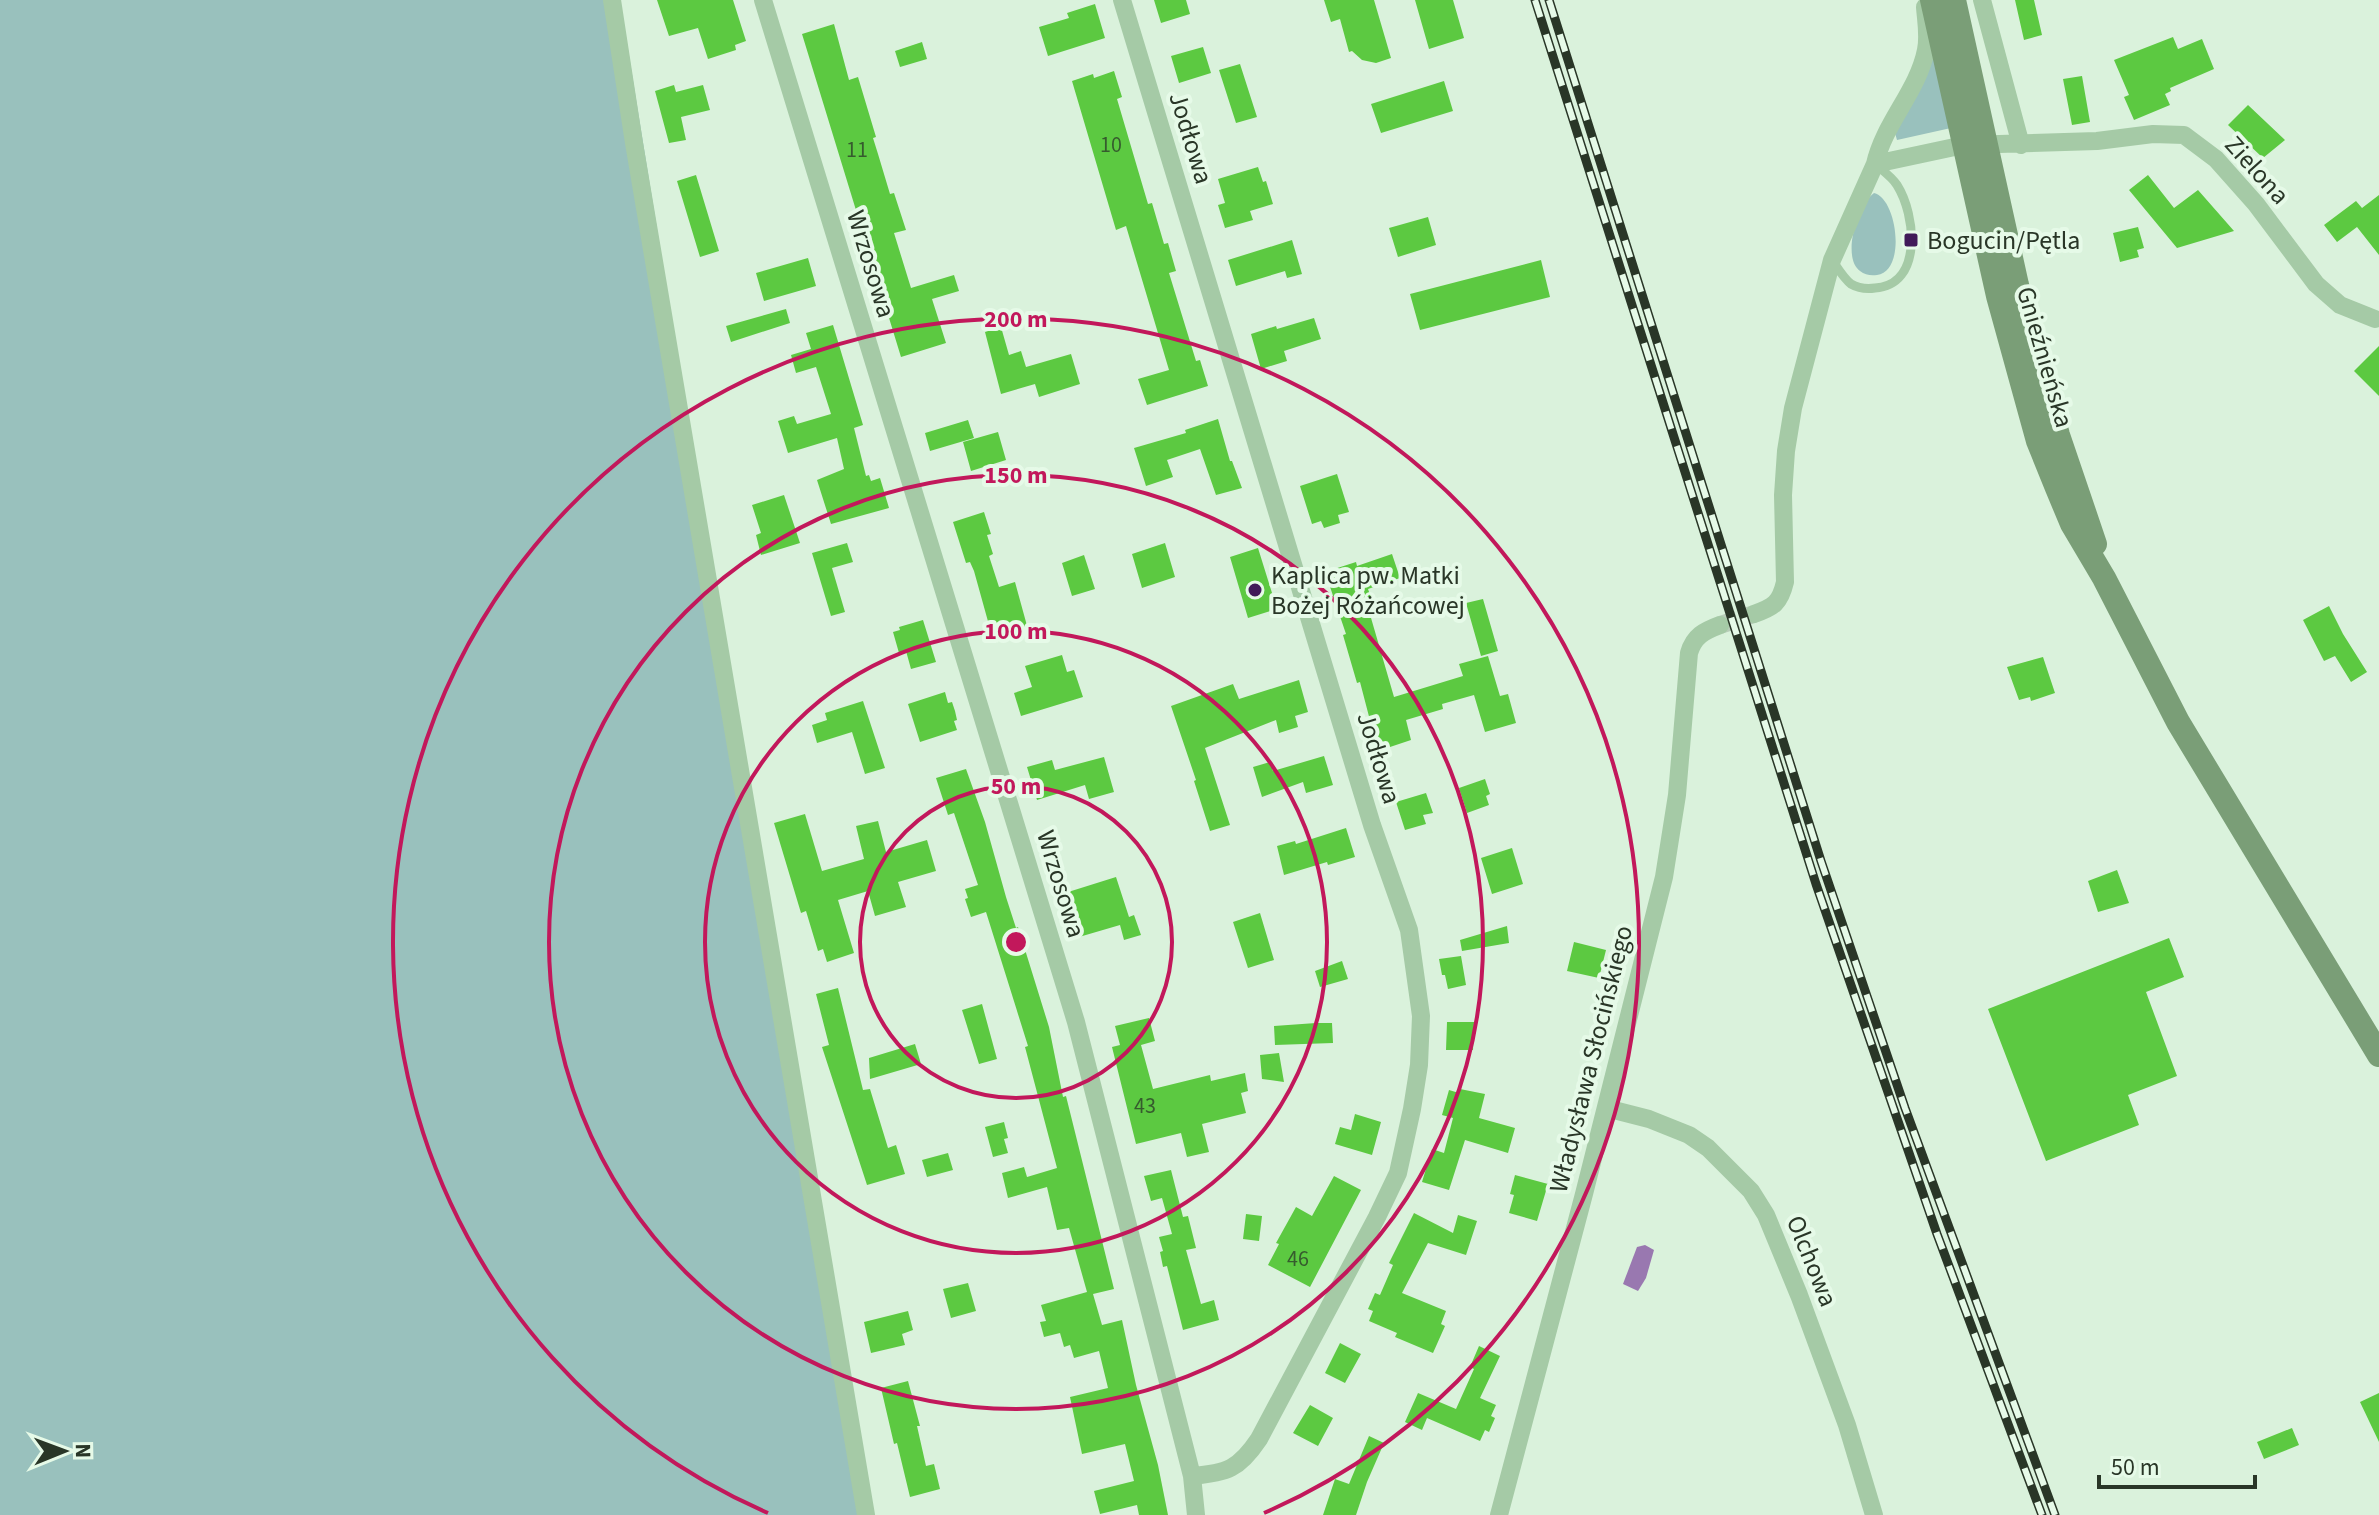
<svg xmlns="http://www.w3.org/2000/svg" width="2379" height="1515" font-family="'Source Sans 3',sans-serif">
	<style>
		.green { fill: #99c1bd }
		.water { fill: #9978b0 }
		.building { fill: #5cc941 }
		.lines { fill: none; stroke-linecap: round; stroke-linejoin: round }
		.street-tunnel { stroke: #b7ccb8; stroke-width: 18; stroke-dasharray: 18 9; stroke-linecap: butt }
		.lane { stroke: #a5caa6; stroke-width: 9 }
		.street { stroke: #a5caa6; stroke-width: 18 }
		.secondary { stroke: #7a9e77; stroke-width: 24 }
		.rail-casing { stroke: #293627; stroke-width: 9 }
		.rail { stroke: #e6fae8; stroke-width: 6; stroke-dasharray: 18; stroke-linecap: butt }
		.ring { fill: none; stroke: #c2185b; stroke-width: 4 }
		.poi-dot { fill: #411b59; stroke: #e6fae8; stroke-width: 3 }
		.labels { text-anchor: middle; dominant-baseline: central; stroke-width: 8; stroke-linejoin: round; paint-order: stroke }
		.number-label { font-size: 22px; fill: #365b2e }
		.street-label { font-size: 26px; fill: #293627; stroke: #e6fae8 }
		.poi-label { font-size: 26px; fill: #293627; stroke: #e6fae8; text-anchor: start }
		.centre { fill: #c2185b; stroke: #e6fae8; stroke-width: 4 }
		.ring-label { font-size: 24px; text-anchor: middle; font-weight: bold; fill: #c2185b; stroke: #e6fae8; stroke-width: 8; stroke-linejoin: round; paint-order: stroke }
	</style>
	<rect width="100%" height="100%" fill="#daf2dc"/>
	<!-- green -->
	<path class="green" d="M0,0H620L865,1515H0Z
		M1935,58L1951,128L1897,140L1895,133L1932,59Z
		M1874,193C1897,198 1907,271 1877,275C1871,276 1865,275 1860,271C1841,257 1858,204 1874,193Z"/>
	<!-- water -->
	<path class="water" d="M1645,1245L1654,1250L1646,1278L1638,1291L1623,1284L1637,1247Z"/>
	<!-- building -->
	<path class="building" d="M657,0H733L746,41L735,45L736,50L708,59L698,28L669,36Z
		M1154,0H1186L1190,14L1161,23Z
		M1324,0H1374L1391,58L1376,63L1362,60L1352,51L1349,52L1340,19L1331,22Z
		M1415,0H1453L1464,38L1429,49Z
		M2015,0H2034L2042,35L2024,40Z
		M1095,4L1105,38L1048,56L1039,27L1069,18L1067,13Z
		M834,24L849,80L858,77L876,137L873,138L878,154L890,194L894,193L906,230L894,233L911,288L954,275L959,291L932,299L946,343L901,357L802,34Z
		M2173,37L2178,49L2202,39L2214,69L2170,88L2171,91L2165,94L2170,105L2134,120L2124,97L2129,95L2114,60Z
		M922,42L927,59L900,67L895,51Z
		M1203,47L1211,73L1179,83L1171,56Z
		M1240,64L1257,117L1236,123L1219,70Z
		M1114,71L1122,97L1117,99L1148,204L1152,203L1164,244L1168,243L1176,271L1169,273L1196,361L1200,360L1208,386L1147,405L1138,379L1169,370L1126,226L1116,230L1072,81L1093,74L1094,78Z
		M2082,76L2090,122L2072,125L2063,79Z
		M1444,81L1453,111L1381,133L1371,104Z
		M674,85L676,92L703,85L710,110L681,117L686,140L669,143L655,91Z
		M2248,105L2285,140L2263,158L2228,125Z
		M1258,167L1263,182L1266,181L1273,204L1250,211L1253,220L1225,228L1218,205L1225,203L1218,179Z
		M696,175L719,251L700,257L677,181Z
		M2148,175L2174,208L2198,190L2234,231L2177,248L2129,190Z
		M2379,195V255L2357,227L2337,242L2324,225L2356,201L2362,208Z
		M1428,217L1436,245L1398,257L1389,228Z
		M2138,227L2144,248L2137,250L2139,257L2120,262L2113,233Z
		M1292,240L1302,274L1287,278L1285,271L1236,286L1228,260Z
		M808,258L816,286L764,301L756,273Z
		M1541,260L1550,297L1420,330L1410,294Z
		M786,309L790,323L731,342L726,326Z
		M1314,318L1321,339L1284,351L1287,361L1261,369L1251,334L1276,326L1277,329Z
		M833,325L863,425L854,428L866,476L869,475L871,481L880,478L889,508L831,524L817,480L844,469L837,438L788,453L778,421L794,416L797,424L831,414L816,367L796,373L791,355L811,349L806,333Z
		M1001,327L1009,355L1021,351L1026,367L1071,354L1080,384L1039,397L1035,384L1001,394L985,332Z
		M2379,346V396L2354,371Z
		M1218,419L1230,461H1232L1242,488L1216,495L1200,449L1167,460L1173,477L1146,486L1134,448L1186,433L1185,430Z
		M968,420L974,438L930,451L925,433Z
		M998,432L1006,460L971,471L963,442Z
		M1337,474L1349,512L1338,515L1340,523L1324,528L1321,521L1312,524L1300,486Z
		M784,495L800,543L761,555L756,535L761,533L752,505Z
		M984,512L991,534L987,535L993,554L989,556L999,587L1015,582L1029,633L994,643L974,571L970,562L966,563L953,522Z
		M847,543L853,562L832,568L845,612L831,616L812,553Z
		M1165,543L1175,577L1142,588L1132,554Z
		M1258,548L1277,609L1248,618L1230,557Z
		M1392,554L1400,578L1368,589L1375,609L1369,611L1394,697L1463,676L1459,664L1488,656L1500,696L1508,694L1516,723L1485,732L1474,695L1442,704L1443,709L1406,720L1411,740L1378,751L1360,682L1357,683L1343,635L1346,634L1325,572L1356,562L1357,566Z
		M1084,555L1095,589L1072,596L1062,563Z
		M1483,599L1498,651L1481,656L1466,603Z
		M2329,606L2343,634L2367,672L2351,682L2335,656L2324,661L2303,620Z
		M923,620L936,662L911,669L906,651L899,653L893,632L900,630L899,627Z
		M1062,655L1067,672L1074,670L1083,697L1021,716L1014,693L1032,687L1025,666Z
		M2043,657L2055,693L2031,701L2030,697L2019,700L2007,667Z
		M1299,680L1308,712L1295,716L1298,727L1279,733L1276,720L1205,748L1230,825L1210,831L1194,781L1196,780L1171,706L1233,684L1239,699Z
		M945,692L948,703L952,702L955,711L957,720L954,721L957,730L920,742L908,704Z
		M863,701L885,768L865,774L852,732L817,743L812,725L827,720L825,713Z
		M1324,756L1333,785L1306,793L1303,782L1262,797L1253,767L1270,762L1273,771Z
		M1104,757L1114,792L1089,799L1085,785L1037,800L1027,767L1052,760L1055,770Z
		M966,769L985,822L1006,897L1016,928L1018,927L1049,1027L1063,1097L1066,1096L1114,1289L1093,1294L1102,1325L1122,1320L1136,1385L1158,1465L1168,1515H1139L1137,1505L1100,1514L1094,1491L1134,1481L1125,1444L1082,1454L1070,1397L1108,1388L1099,1351L1074,1358L1070,1345L1064,1347L1060,1333L1044,1337L1040,1322L1046,1321L1041,1305L1087,1292L1069,1228L1057,1230L1047,1187L1008,1198L1002,1173L1024,1167L1027,1177L1057,1168L1025,1047L1028,1046L986,912L971,917L965,899L968,898L965,889L978,885L954,813L948,815L936,778Z
		M1485,779L1490,794L1486,796L1489,805L1467,813L1459,788Z
		M1426,793L1433,813L1423,815L1426,824L1405,830L1396,802Z
		M805,814L822,871L864,859L856,826L878,821L886,852L927,840L936,871L898,882L906,907L875,916L868,891L838,900L854,953L827,962L823,949L818,951L806,911L801,913L774,823Z
		M1346,828L1355,857L1328,865L1327,862L1284,875L1277,846L1295,841L1296,844Z
		M1512,848L1523,884L1492,894L1481,858Z
		M2117,870L2129,903L2098,912L2088,881Z
		M1116,877L1129,917L1134,915L1141,935L1124,940L1120,925L1079,937L1065,893Z
		M1260,913L1274,960L1248,968L1233,922Z
		M1507,926L1509,943L1462,951L1460,940Z
		M2169,938L2184,977L2146,992L2177,1076L2128,1095L2139,1125L2046,1161L1988,1009Z
		M1574,942L1606,950L1599,978L1567,971Z
		M1461,956L1466,985L1448,989L1445,975H1442L1439,959Z
		M1342,961L1348,979L1320,987L1315,971Z
		M838,988L863,1090L870,1089L888,1148L896,1145L905,1174L867,1185L822,1047L829,1045L816,994Z
		M982,1004L997,1059L979,1064L962,1010Z
		M1149,1018L1155,1041L1141,1045L1153,1089L1210,1075L1211,1081L1245,1073L1248,1091L1241,1093L1246,1113L1202,1124L1209,1152L1187,1157L1181,1133L1136,1144L1112,1047L1120,1045L1115,1026Z
		M1447,1022H1474L1473,1050H1446Z
		M1316,1023H1332L1333,1043L1275,1045L1274,1026Z
		M915,1044L921,1064L870,1079L869,1058Z
		M1279,1053L1284,1082L1262,1079L1260,1055Z
		M1460,1089L1485,1094L1479,1118L1515,1128L1508,1153L1465,1140L1449,1190L1422,1182L1432,1149L1444,1153L1453,1118L1442,1115L1449,1090L1459,1093Z
		M1355,1114L1381,1122L1372,1155L1335,1144L1340,1127L1351,1130Z
		M1004,1122L1008,1138L1004,1139L1008,1153L993,1157L985,1127Z
		M948,1153L953,1170L927,1177L922,1160Z
		M1171,1170L1183,1217L1188,1216L1196,1248L1186,1250L1201,1304L1214,1300L1219,1320L1183,1330L1167,1266L1163,1267L1160,1252L1163,1251L1159,1237L1172,1234L1162,1198L1151,1201L1144,1176Z
		M1515,1175L1548,1184L1537,1221L1509,1213L1514,1195L1510,1194Z
		M1334,1176L1361,1190L1310,1287L1268,1265L1279,1244L1276,1243L1296,1207L1312,1216Z
		M1414,1213L1453,1233L1458,1215L1477,1221L1466,1255L1428,1243L1402,1293L1446,1311L1441,1324L1445,1326L1433,1353L1395,1337L1397,1333L1369,1321L1373,1311L1368,1309L1375,1293L1380,1295L1393,1265L1389,1263Z
		M1246,1214L1262,1216L1259,1241L1243,1239Z
		M968,1283L976,1311L951,1318L943,1289Z
		M908,1311L913,1330L902,1334L905,1345L871,1353L864,1322Z
		M1340,1343L1361,1354L1345,1383L1325,1373Z
		M1479,1346L1500,1356L1480,1398L1496,1405L1491,1416L1495,1418L1489,1432L1485,1430L1480,1441L1427,1418L1422,1430L1405,1422L1418,1393L1456,1409L1474,1369L1470,1367Z
		M908,1381L920,1426H917L926,1466L934,1464L940,1489L910,1497L897,1443L894,1444L881,1388Z
		M2379,1393V1442L2360,1402Z
		M1310,1405L1333,1418L1318,1446L1293,1433Z
		M2292,1428L2299,1445L2264,1459L2257,1442Z
		M1369,1436L1384,1443L1367,1482L1356,1515H1323L1335,1479L1349,1484Z"/>
	<g class="lines">
		<!-- street-tunnel -->
		<path class="street-tunnel" d="M1720,625L1754,614"/>
		<!-- lane -->
		<path class="lane" d="M1832,260C1837,267 1844,279 1851,284C1858,288 1868,289 1875,288C1923,285 1916,215 1897,185C1892,177 1882,170 1875,164"/>
		<!-- street -->
		<path class="street" d="M612,0L634,143L866,1515
			M763,0L1076,1022L1192,1476L1196,1515
			M1122,0L1372,825L1409,930L1421,1016L1419,1065L1412,1109L1398,1173L1377,1217L1259,1439C1239,1469 1227,1473 1192,1476
			M1982,0L2021,145
			M1875,164L1964,145L2097,141L2153,134L2184,135L2216,159L2256,204L2316,284L2340,305L2375,319
			M1754,614C1774,607 1780,603 1785,582L1783,495L1786,451L1793,408L1832,260L1875,164C1884,123 1918,91 1926,50C1929,36 1926,21 1925,7
			M1606,1108L1649,1119L1689,1135L1708,1148L1751,1191L1766,1215L1799,1295L1847,1425L1874,1515
			M1499,1515L1584,1194L1664,877L1677,795L1689,653C1694,636 1704,631 1720,625"/>
		<!-- secondary -->
		<path class="secondary" d="M1932,0L1998,296L2038,441L2057,488L2072,524L2104,578L2178,722L2379,1055
			M1954,0L2017,285L2058,435L2095,544"/>
		<!-- rail casing -->
		<g class="rail-casing">
			<path id="rail" d="M1535,0L1816,884L1937,1234L2042,1515
				M1549,0L1821,861L1905,1108L2055,1515"/>
		</g>
		<!-- rail -->
		<use href="#rail" class="rail"/>
	</g>
	<!-- distance rings -->
	<g class="ring">
		<circle cx="1016" cy="942" r="156"/>
		<circle cx="1016" cy="942" r="311"/>
		<circle cx="1016" cy="942" r="467"/>
		<path d="M768 1513A623 623 0 1 1 1264 1513"/>
	</g>
	<!-- markers -->
	<g class="poi-dot">
		<rect x="1903" y="232" width="16" height="16" rx="4"/>
		<circle cx="1255" cy="590" r="8"/>
	</g>
	<g class="labels">
		<!-- number labels -->
		<g class="number-label">
			<text x="1111" y="145">10</text>
			<text x="857" y="150">11</text>
			<text x="1145" y="1106">43</text>
			<text x="1298" y="1259">46</text>
		</g>
		<!-- street labels -->
		<g class="street-label">
			<text transform="translate(1191 138) rotate(73)">Jodłowa</text>
			<text transform="translate(2257 170) rotate(48)">Zielona</text>
			<text transform="translate(871 264) rotate(73)">Wrzosowa</text>
			<text transform="translate(2045 357) rotate(74)">Gnieźnieńska</text>
			<text transform="translate(1379 758) rotate(73)">Jodłowa</text>
			<text transform="translate(1061 884) rotate(73)">Wrzosowa</text>
			<text transform="translate(1591 1059) rotate(-76)">Władysława Słocińskiego</text>
			<text transform="translate(1812 1261) rotate(68)">Olchowa</text>
		</g>
		<!-- poi labels -->
		<g class="poi-label">
			<text x="1927" y="240">Bogucin/Pętla</text>
			<text x="1271" y="575">Kaplica pw. Matki<tspan x="1271" dy="30">Bożej Różańcowej</tspan></text>
		</g>
	</g>
	<circle cx="1016" cy="942" r="12" class="centre"/>
	<g class="ring-label">
		<text x="1016" y="327">200 m</text>
		<text x="1016" y="483">150 m</text>
		<text x="1016" y="639">100 m</text>
		<text x="1016" y="794">50 m</text>
	</g>
	<!-- north arrow -->
	<g transform="translate(64 1451) rotate(89)" stroke="#e6fae8" stroke-width="6" paint-order="stroke">
	<path d="M0-6L14 30L0 20L-14 30Z" fill="#293627"/>
	<text y="-12" font-size="22" font-weight="bold" text-anchor="middle" fill="#293627">N</text>
	</g>
	<!-- scale -->
	<path d="M2099 1475v12h156v-12" fill="none" stroke="#293627" stroke-width="4"/>
	<text x="2111" y="1475" font-size="24" fill="#293627" stroke="#e6fae8" stroke-width="6" paint-order="stroke">50 m</text>
</svg>
